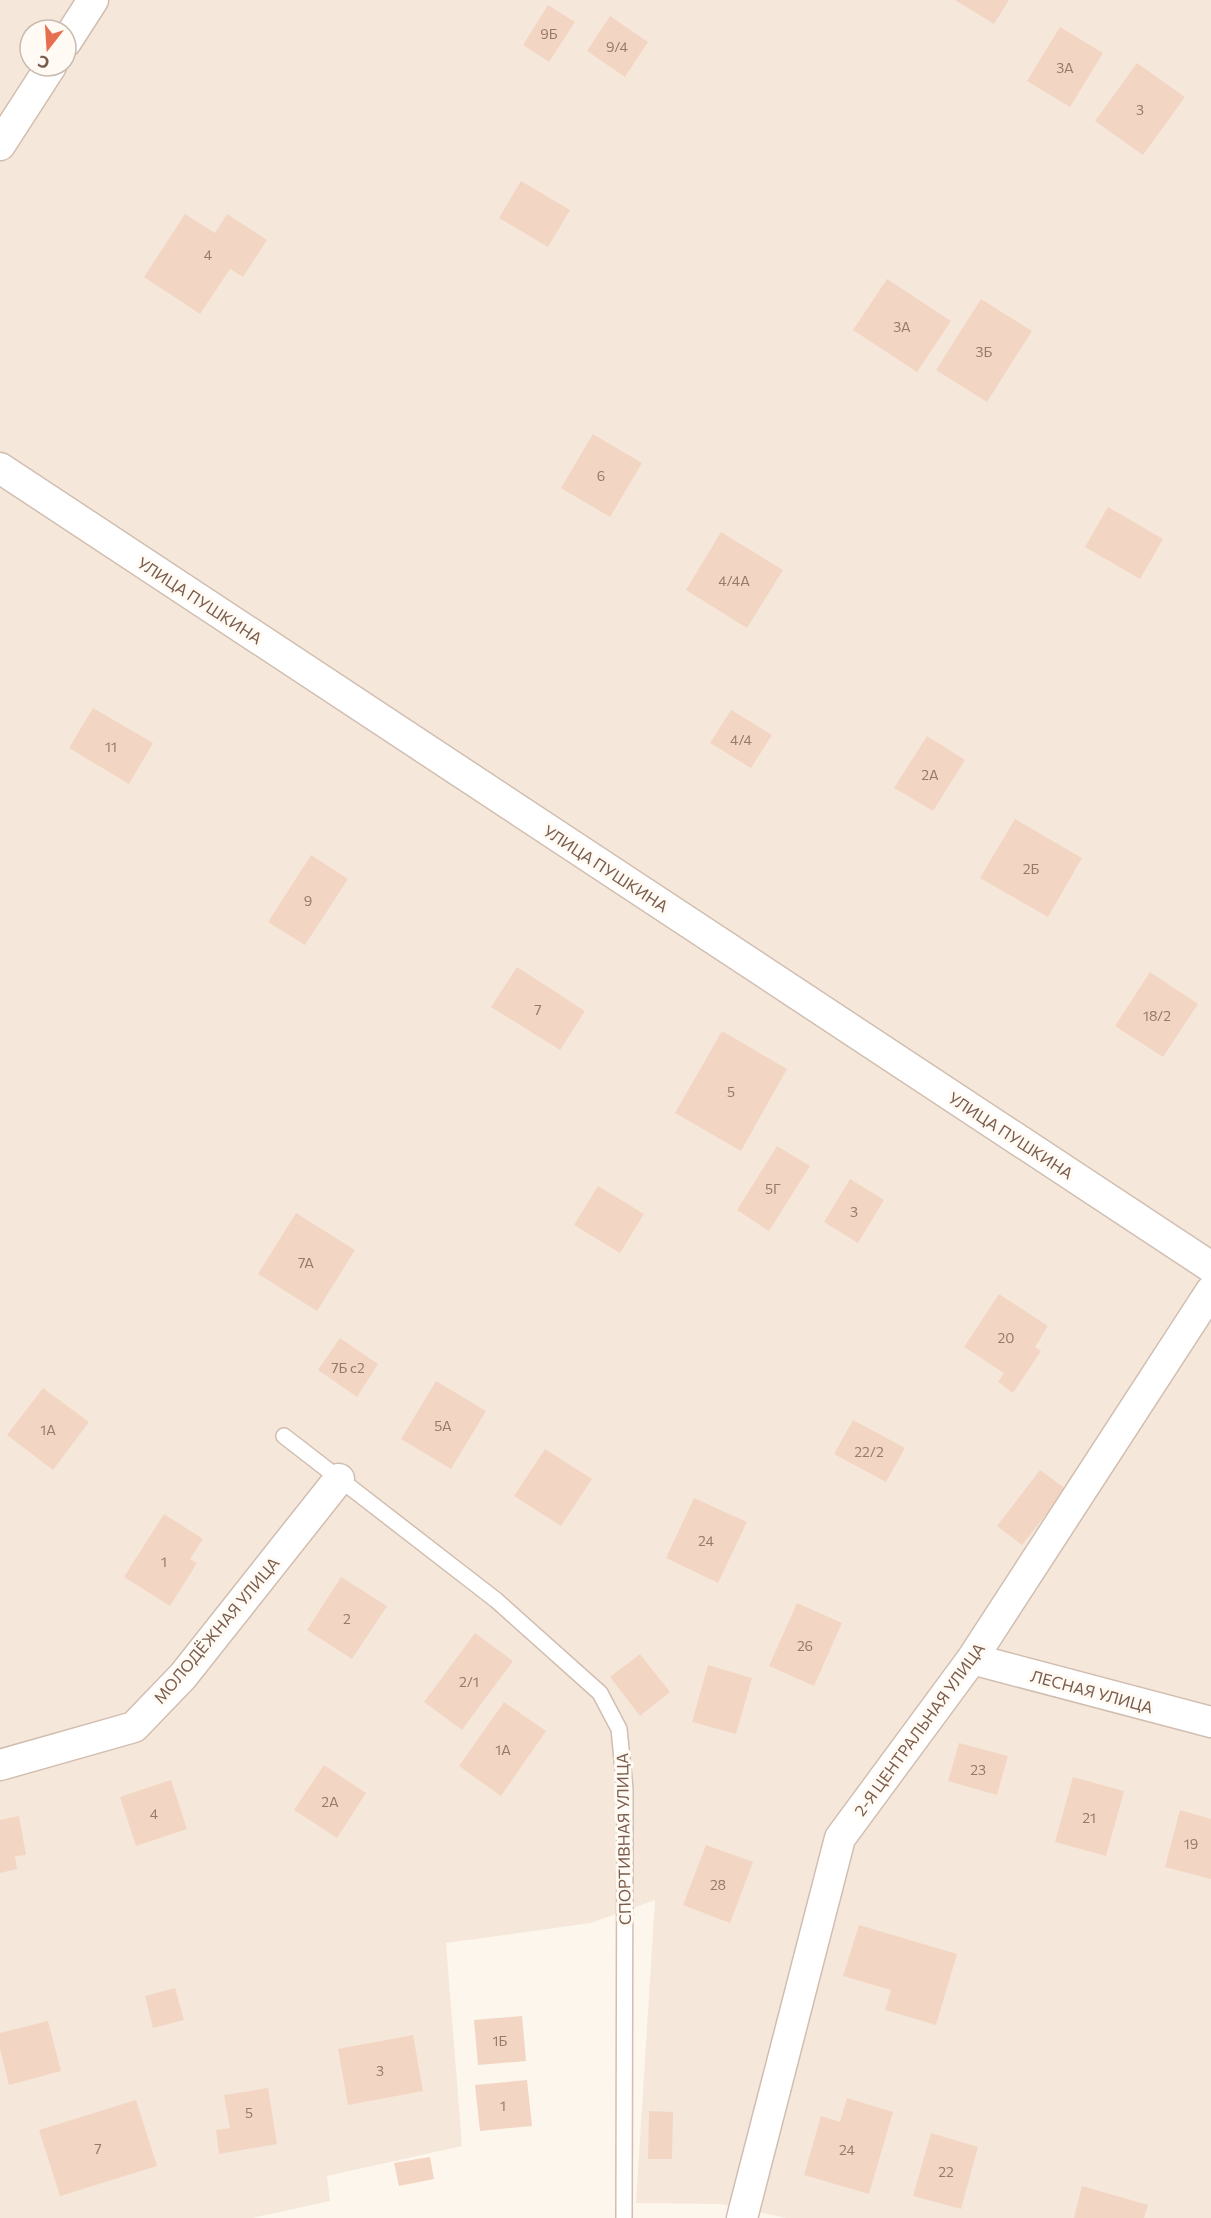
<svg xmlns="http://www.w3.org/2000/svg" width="1211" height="2218" font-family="Commissioner,sans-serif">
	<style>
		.residential { fill: #f5e8da; fill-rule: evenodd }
		.building { fill: #f3d5c3 }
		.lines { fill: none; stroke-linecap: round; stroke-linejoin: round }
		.service-casing { stroke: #d1beb0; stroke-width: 18 }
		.minor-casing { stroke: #d1beb0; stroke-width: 33 }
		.service { stroke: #fff; stroke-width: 15 }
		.minor { stroke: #fff; stroke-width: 30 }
		.labels { text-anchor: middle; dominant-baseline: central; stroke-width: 6; stroke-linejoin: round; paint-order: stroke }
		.number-label { font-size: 14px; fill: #987a6a }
		.street-label { font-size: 16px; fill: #7a5c4d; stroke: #fffaf3 }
	</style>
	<rect width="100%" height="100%" fill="#fdf6ec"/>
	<!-- residential -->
	<path class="residential" d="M0,0H1211V2218H786L720,2204L636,2203L655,1900L591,1923L446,1943L462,2146L327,2176L330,2201L252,2218H0ZM30,30H66V66H30Z"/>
	<!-- building -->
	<path class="building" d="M955,0H1009L994,24Z
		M548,5L575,22L549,62L523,45Z
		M610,16L648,42L625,77L587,51Z
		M1060,27L1103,53L1070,107L1027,81Z
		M1137,63L1185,97L1143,155L1095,121Z
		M521,181L570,210L548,247L499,218Z
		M185,214L215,233L227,214L267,240L243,277L230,269L200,314L144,277Z
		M887,279L951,321L917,372L853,330Z
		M981,299L1032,331L987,402L936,370Z
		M593,434L642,463L610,517L561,488Z
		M1108,507L1163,539L1140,579L1085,547Z
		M721,532L783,570L747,628L686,590Z
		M93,708L153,743L129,784L69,748Z
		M731,710L772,735L751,768L710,743Z
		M927,736L965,760L933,811L894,788Z
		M1015,819L1082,858L1048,917L980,878Z
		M311,855L348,879L305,945L268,922Z
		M517,967L585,1011L560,1050L491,1007Z
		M1150,972L1198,1004L1163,1057L1115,1026Z
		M722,1031L787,1069L741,1151L675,1113Z
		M777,1146L810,1166L769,1231L737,1210Z
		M850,1179L884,1200L858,1243L824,1222Z
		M598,1186L644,1214L620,1253L574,1225Z
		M296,1213L355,1250L317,1311L258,1274Z
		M999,1294L1048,1326L1035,1347L1041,1351L1013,1393L998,1382L1004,1373L964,1347Z
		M340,1338L378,1364L357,1397L318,1370Z
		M436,1381L486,1411L451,1469L401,1439Z
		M43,1388L89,1422L53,1470L7,1435Z
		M853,1420L905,1448L886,1482L834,1454Z
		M545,1449L592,1479L561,1526L514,1496Z
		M1040,1470L1066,1489L1022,1545L997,1526Z
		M694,1498L747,1522L718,1583L666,1558Z
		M164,1514L203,1539L190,1559L197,1563L170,1606L124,1577Z
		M341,1577L387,1606L352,1659L307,1630Z
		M797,1603L842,1623L814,1686L769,1666Z
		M475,1633L513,1661L462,1730L424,1702Z
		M640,1654L670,1692L640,1716L610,1677Z
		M708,1665L752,1678L736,1734L692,1722Z
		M504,1702L546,1731L501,1796L459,1766Z
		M959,1743L1008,1756L997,1795L948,1781Z
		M324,1765L366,1793L337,1838L294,1810Z
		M1073,1777L1124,1791L1106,1856L1055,1842Z
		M171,1780L187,1829L136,1846L120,1797Z
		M1180,1810L1211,1819V1879L1165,1867Z
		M19,1816L26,1855L15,1856L17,1869L0,1873V1820Z
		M706,1845L753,1862L730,1923L683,1905Z
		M859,1925L957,1954L936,2025L885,2010L891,1990L843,1976Z
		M175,1988L184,2020L153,2028L145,1996Z
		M522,2016L526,2061L478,2065L474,2020Z
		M48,2021L61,2071L9,2085L0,2049V2033Z
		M413,2035L423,2091L348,2105L338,2049Z
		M527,2080L532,2126L480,2131L475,2085Z
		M268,2088L277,2144L219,2154L216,2130L230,2128L224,2095Z
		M847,2098L893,2112L869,2194L804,2175L821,2116L840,2122Z
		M136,2100L157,2166L60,2196L39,2130Z
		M649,2111L673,2112L672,2159H648Z
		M931,2133L978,2147L961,2209L913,2196Z
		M430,2157L434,2179L399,2186L394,2163Z
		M1082,2186L1148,2205L1144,2218H1074Z"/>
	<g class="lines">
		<!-- service casing -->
		<g class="service-casing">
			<path id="service" d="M284,1436L496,1600L600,1693L619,1729L625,1789L624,2218"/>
		</g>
		<!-- minor casing -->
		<g class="minor-casing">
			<path id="minor" d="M66,42L93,0
				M0,145L51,66
				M0,468L1211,1267
				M972,1659L1211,1722
				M0,1765L134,1727L183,1676L339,1479
				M742,2218L840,1838L972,1659L1211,1291"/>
		</g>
		<!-- service -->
		<use href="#service" class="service"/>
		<!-- minor -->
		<use href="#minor" class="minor"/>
	</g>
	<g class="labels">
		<!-- number labels -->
		<g class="number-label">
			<text x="549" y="33">9Б</text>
			<text x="617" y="46">9/4</text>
			<text x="1065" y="67">3А</text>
			<text x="1140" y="109">3</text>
			<text x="208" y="254">4</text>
			<text x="902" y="326">3А</text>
			<text x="984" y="351">3Б</text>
			<text x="601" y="475">6</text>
			<text x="734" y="580">4/4А</text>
			<text x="741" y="739">4/4</text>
			<text x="111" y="746">11</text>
			<text x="930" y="774">2А</text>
			<text x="1031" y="868">2Б</text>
			<text x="308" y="900">9</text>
			<text x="538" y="1009">7</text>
			<text x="1157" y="1015">18/2</text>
			<text x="731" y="1091">5</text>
			<text x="773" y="1188">5Г</text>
			<text x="854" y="1211">3</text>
			<text x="306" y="1262">7А</text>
			<text x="1006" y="1337">20</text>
			<text x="348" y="1367">7Б с2</text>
			<text x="443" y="1425">5А</text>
			<text x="48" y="1429">1А</text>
			<text x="869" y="1451">22/2</text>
			<text x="706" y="1540">24</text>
			<text x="164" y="1561">1</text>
			<text x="347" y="1618">2</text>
			<text x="805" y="1645">26</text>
			<text x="469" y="1681">2/1</text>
			<text x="503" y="1749">1А</text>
			<text x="978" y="1769">23</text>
			<text x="330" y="1801">2А</text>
			<text x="154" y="1813">4</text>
			<text x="1089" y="1817">21</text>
			<text x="1191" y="1843">19</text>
			<text x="718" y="1884">28</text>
			<text x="500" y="2040">1Б</text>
			<text x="380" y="2070">3</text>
			<text x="503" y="2105">1</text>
			<text x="249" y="2112">5</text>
			<text x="98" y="2148">7</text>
			<text x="847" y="2149">24</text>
			<text x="946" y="2171">22</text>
		</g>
		<!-- street labels -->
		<g class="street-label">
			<text transform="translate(200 600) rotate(33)">УЛИЦА ПУШКИНА</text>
			<text transform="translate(606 868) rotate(33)">УЛИЦА ПУШКИНА</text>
			<text transform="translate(1011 1135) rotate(33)">УЛИЦА ПУШКИНА</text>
			<text transform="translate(216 1630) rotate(-50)">МОЛОДЁЖНАЯ УЛИЦА</text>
			<text transform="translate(1092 1691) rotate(15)">ЛЕСНАЯ УЛИЦА</text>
			<text transform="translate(919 1729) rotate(-54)">2-Я ЦЕНТРАЛЬНАЯ УЛИЦА</text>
			<text transform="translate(623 1839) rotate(-91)">СПОРТИВНАЯ УЛИЦА</text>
		</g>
	</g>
	<!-- north arrow -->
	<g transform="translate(48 48) rotate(197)"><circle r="28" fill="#fffaf3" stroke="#cabbb1" stroke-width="1.5"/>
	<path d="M0-4.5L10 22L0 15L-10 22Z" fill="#e76f51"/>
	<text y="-9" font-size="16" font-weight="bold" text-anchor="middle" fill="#7a5c4d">С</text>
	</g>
</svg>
